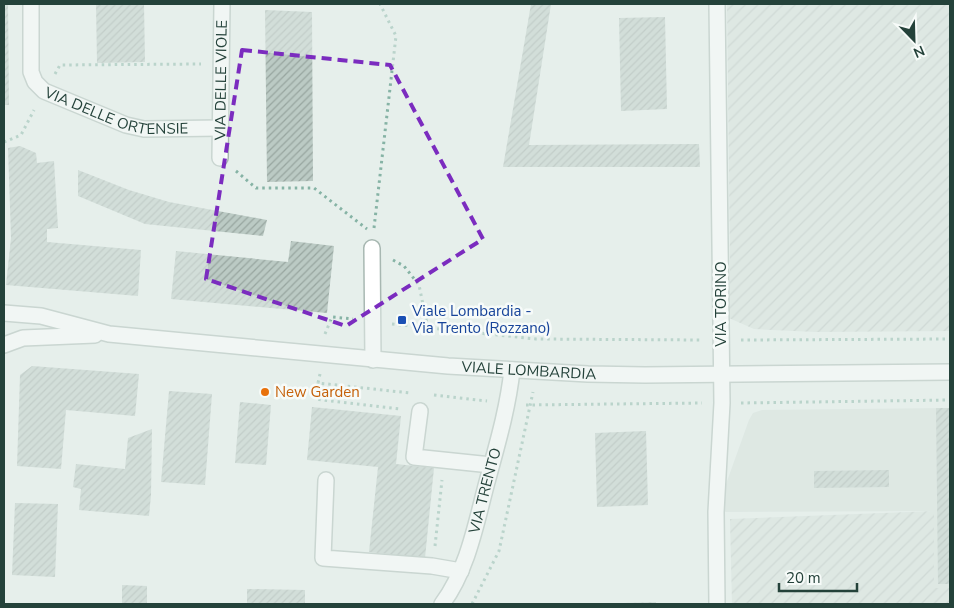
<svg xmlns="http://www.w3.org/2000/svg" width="954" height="608" font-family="'Nunito Sans',sans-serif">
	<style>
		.built { fill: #d4dfda }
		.industrial { fill: url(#industrial-furrows) }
		.building { fill: url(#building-hatch) }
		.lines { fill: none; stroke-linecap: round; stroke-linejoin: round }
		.minor-casing { stroke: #a8b8b2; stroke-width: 18 }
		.path { stroke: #86b3a5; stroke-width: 3; stroke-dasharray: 2.5 4; stroke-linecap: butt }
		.minor { stroke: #fff; stroke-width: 15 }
		.marked { fill: none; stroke: #7b2cbf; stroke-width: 4; stroke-dasharray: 10 6; stroke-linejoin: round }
		.transit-dot { fill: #1a4fb4; stroke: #f7fbf9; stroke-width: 2 }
		.food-dot { fill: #e8710a; stroke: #f7fbf9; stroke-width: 2 }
		.labels { text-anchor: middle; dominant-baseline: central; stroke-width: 5; stroke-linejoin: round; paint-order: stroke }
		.street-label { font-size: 15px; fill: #24423a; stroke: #f7fbf9 }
		.transit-label { font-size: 15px; fill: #164399; stroke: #f7fbf9; text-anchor: start }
		.food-label { font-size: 15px; fill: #c56008; stroke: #f7fbf9; text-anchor: start }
	</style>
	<defs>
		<pattern id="industrial-furrows" width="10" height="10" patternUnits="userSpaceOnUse" patternTransform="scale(1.25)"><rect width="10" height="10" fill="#d4dfda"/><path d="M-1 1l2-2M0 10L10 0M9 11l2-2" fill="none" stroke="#b6c1bc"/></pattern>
		<pattern id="building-hatch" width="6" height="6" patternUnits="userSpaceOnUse" patternTransform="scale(1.25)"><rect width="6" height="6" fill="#bbcac4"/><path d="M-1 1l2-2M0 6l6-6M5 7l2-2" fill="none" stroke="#98a6a0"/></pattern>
	</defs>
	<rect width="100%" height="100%" fill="#e6efeb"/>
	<!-- built -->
	<path class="built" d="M950,408V588H934V511L716,512L749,420L753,413L762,410Z"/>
	<!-- industrial -->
	<path class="industrial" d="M727,4H950V331L816,332L754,329L729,318L730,264Z
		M934,511V588H950V604H732L730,519Z"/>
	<!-- building -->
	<path class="building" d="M4,4H8L9,105H4Z
		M96,4H144L145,62L97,63Z
		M531,4H551L529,145L699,144L700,167H503Z
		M265,10L312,12L313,181L267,182Z
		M665,17L667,109L621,111L619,18Z
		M20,146L36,153L37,163L54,161L58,228L47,229V242L141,250L138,296L6,285L11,238L8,148Z
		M78,170L129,190L169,202L267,220L263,236L145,224L78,196Z
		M291,241L334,246L327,313L171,299L176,251L288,262Z
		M32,366L139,374L135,416L66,410L61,469L17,466L20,375Z
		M169,391L212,394L205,485L161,482Z
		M240,402L271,405L266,465L235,463Z
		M312,407L401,416L396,464L434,468L425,558L369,552L378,467L307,460Z
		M936,408H950V584H938Z
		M152,429L151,495L149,516L79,510L81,489L73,487L76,464L125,469L128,438Z
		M646,431L648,505L597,507L595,433Z
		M889,470V487L814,488V471Z
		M15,503L58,504L55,577L12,575Z
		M122,585L147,586V604H122Z
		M247,589L305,590V604H247Z
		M656,602V604H624V603Z"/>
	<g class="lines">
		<!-- minor casing -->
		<g class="minor-casing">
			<g id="minor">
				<path id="s1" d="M31,4V72L35,82L44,91L126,125L144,129L221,128"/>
				<path id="s2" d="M220,158L222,4"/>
				<path d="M372,248L373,360"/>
				<path id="s3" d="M4,313L41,316L109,334L448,366L588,374L645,375L950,372"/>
				<path d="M4,345L23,338L95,335"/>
				<path d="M420,411L414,457L491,465"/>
				<path d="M326,480L323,558L432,566L461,571"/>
				<path id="s4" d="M442,604C468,569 476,523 487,482C497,445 508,408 512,370"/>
				<path d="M717,604L716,512L722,403L717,4"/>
			</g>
		</g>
		<!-- path -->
		<path class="path" d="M55,74L60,65L201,64
			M4,142L21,135L34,110
			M236,171L256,188H314L367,229
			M374,228L396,36L380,4
			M393,260L404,266L419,285L428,329
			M392,324L536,339L702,340
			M325,334L332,317L353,319
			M741,340L950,339
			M320,374L318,383L410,393
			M318,383L315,399L400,409
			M434,395L487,401
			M741,403L950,400
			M526,405L702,403
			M435,546L442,480
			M472,604L499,551L533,392"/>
		<!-- minor -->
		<use href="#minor" class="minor"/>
	</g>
	<!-- marked area -->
	<path d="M0 0H954V608H0ZM242,50L390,65L483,239L346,326L206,279Z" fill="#e6efeb" fill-opacity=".55" fill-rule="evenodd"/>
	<path class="marked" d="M242,50L390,65L483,239L346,326L206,279Z"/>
	<!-- markers -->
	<rect class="transit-dot" x="397" y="315" width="10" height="10" rx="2.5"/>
	<circle class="food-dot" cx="265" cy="392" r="5"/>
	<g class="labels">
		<!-- street labels -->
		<g class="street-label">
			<text stroke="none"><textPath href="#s2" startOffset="78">VIA DELLE VIOLE</textPath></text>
			<text stroke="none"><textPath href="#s1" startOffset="168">VIA DELLE ORTENSIE</textPath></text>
			<text transform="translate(721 304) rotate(-90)">VIA TORINO</text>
			<text stroke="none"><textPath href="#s3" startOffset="529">VIALE LOMBARDIA</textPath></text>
			<text stroke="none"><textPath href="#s4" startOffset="122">VIA TRENTO</textPath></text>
		</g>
		<!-- transit labels -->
		<g class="transit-label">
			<text x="412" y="311">Viale Lombardia -<tspan x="412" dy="17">Via Trento (Rozzano)</tspan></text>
		</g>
		<!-- food labels -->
		<g class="food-label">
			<text x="275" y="392">New Garden</text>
		</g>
	</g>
	<!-- border -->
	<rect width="954" height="608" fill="none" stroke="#24423a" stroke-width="10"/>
	<!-- north arrow -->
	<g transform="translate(914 40) rotate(157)" stroke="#f7fbf9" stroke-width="4" paint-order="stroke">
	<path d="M0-4L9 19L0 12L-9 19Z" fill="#24423a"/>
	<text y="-8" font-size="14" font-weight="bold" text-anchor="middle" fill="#24423a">N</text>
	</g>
	<!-- scale -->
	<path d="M779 583v8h78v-8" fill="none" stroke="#24423a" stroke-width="2.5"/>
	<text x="786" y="583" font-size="15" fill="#24423a" stroke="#f7fbf9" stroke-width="4" paint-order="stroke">20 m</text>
</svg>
